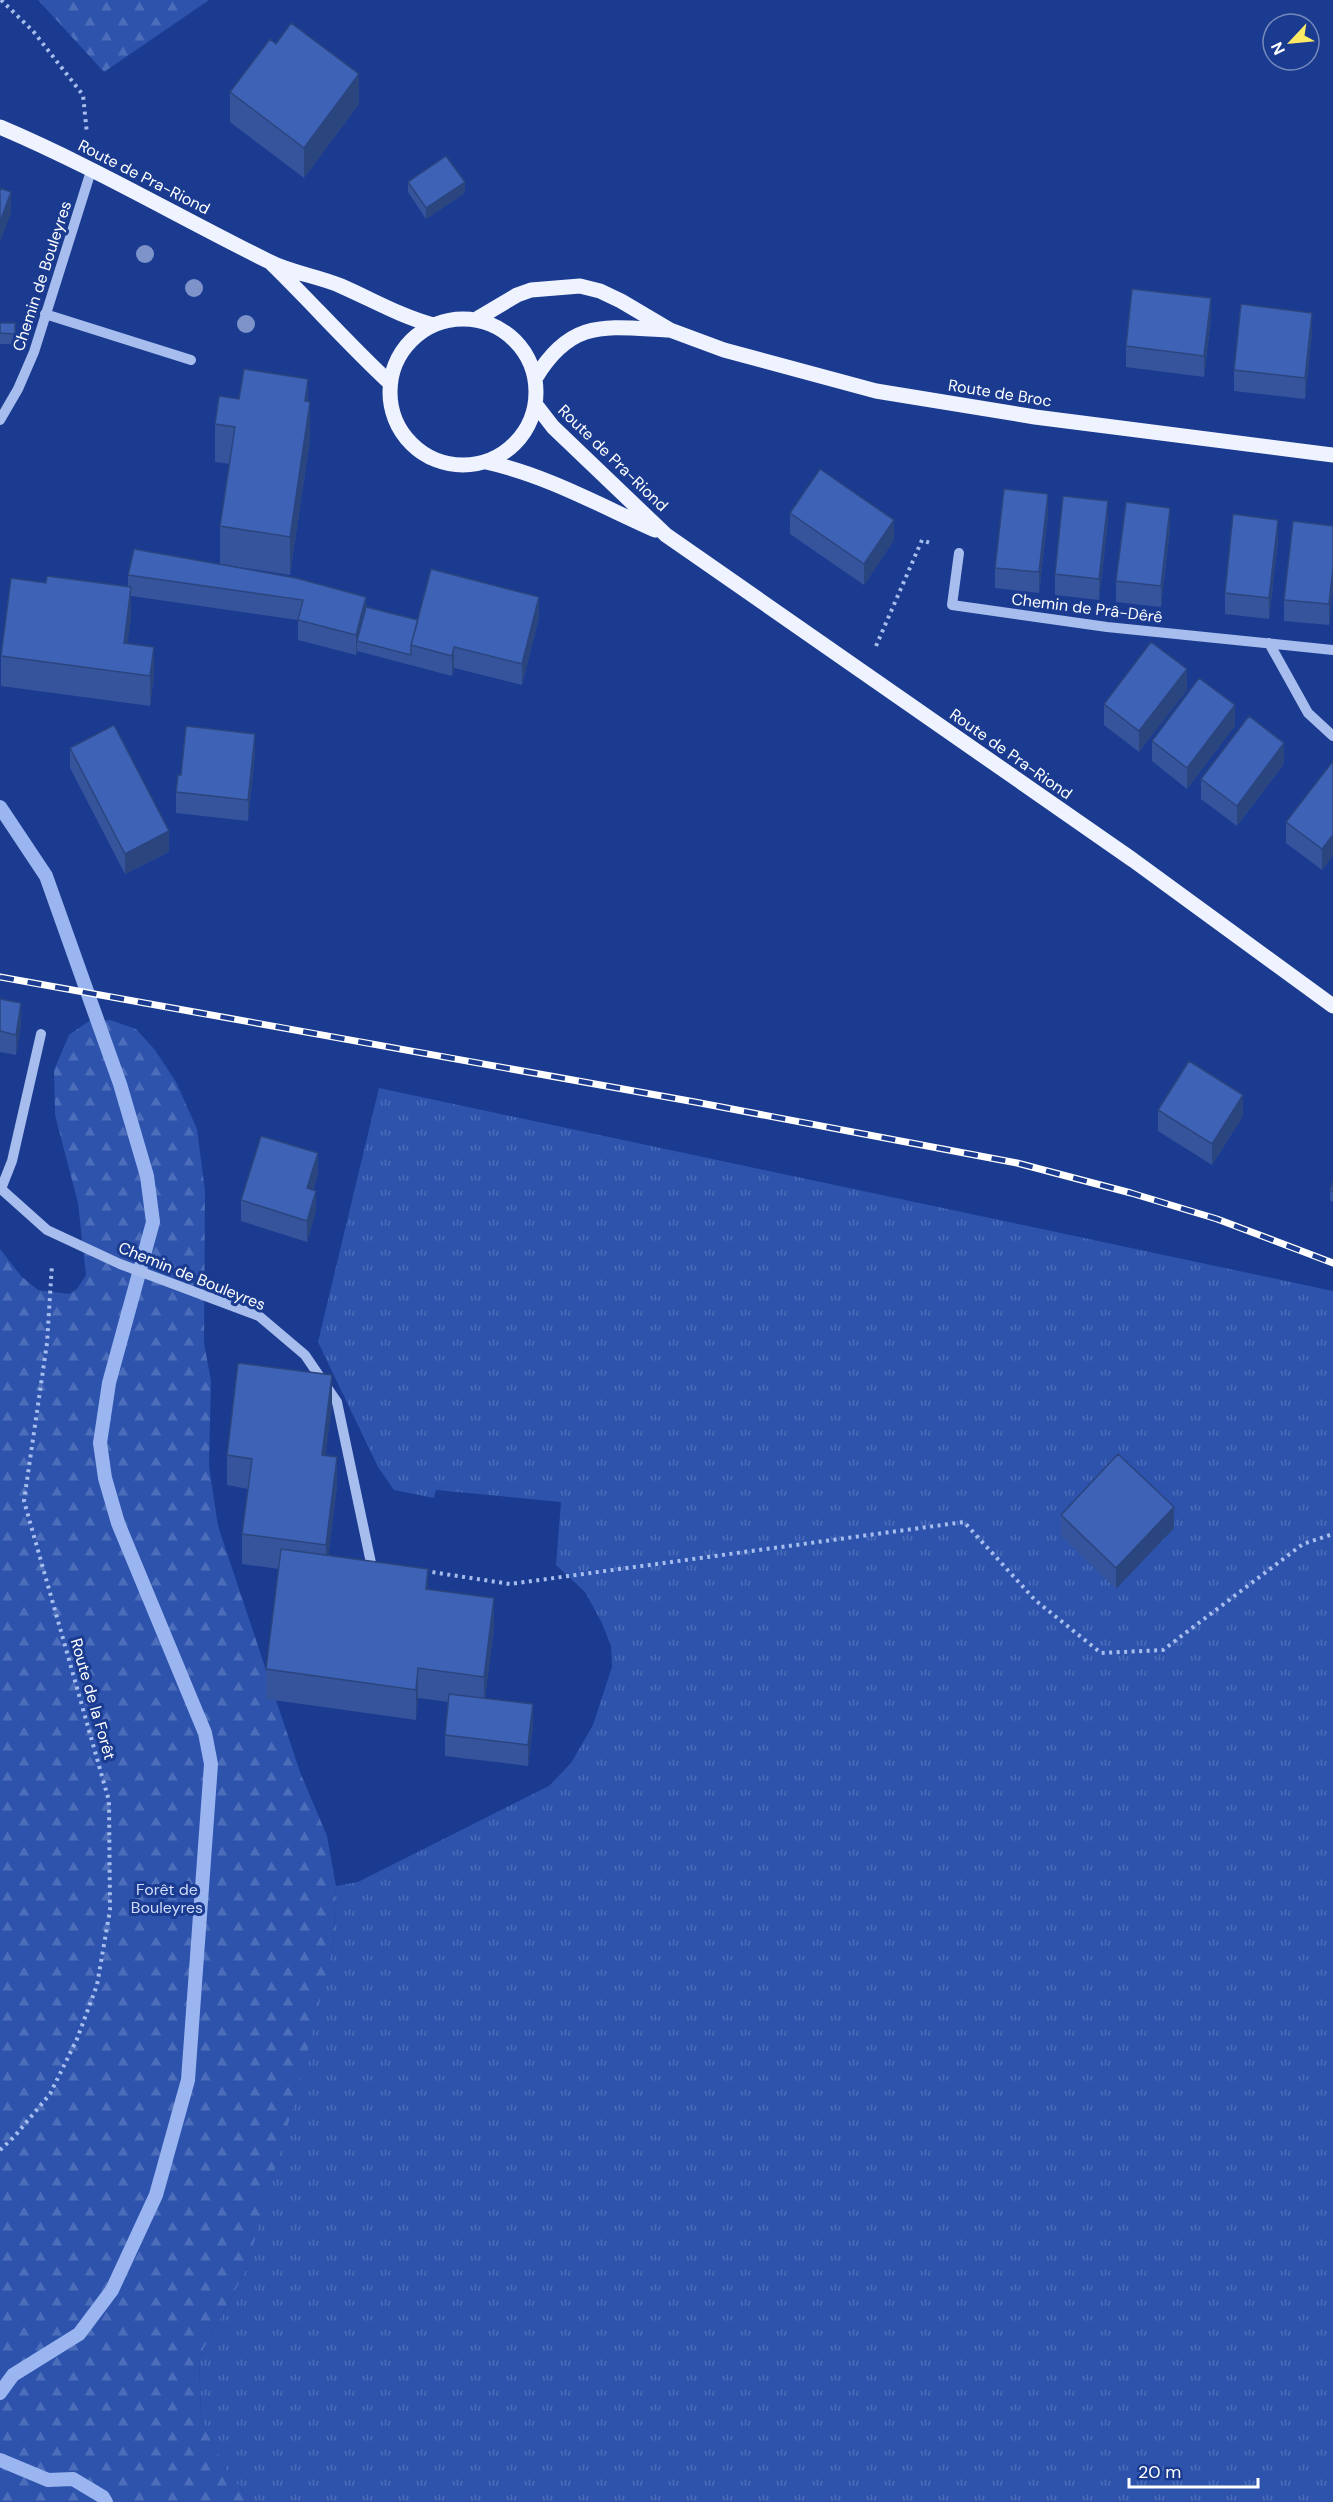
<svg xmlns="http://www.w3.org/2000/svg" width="1333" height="2502" font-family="'DM Sans',sans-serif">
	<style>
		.grass { fill: url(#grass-tufts) }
		.forest { fill: url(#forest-firs) }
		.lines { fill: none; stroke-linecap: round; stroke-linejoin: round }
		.stream { stroke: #9ab5f0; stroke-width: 14 }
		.path { stroke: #a7bdee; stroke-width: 4; stroke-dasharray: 3 4.5; stroke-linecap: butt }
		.minor { stroke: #a7bdee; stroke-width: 10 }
		.major { stroke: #eff3ff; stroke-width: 15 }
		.rail-casing { stroke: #fff; stroke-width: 7 }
		.rail { stroke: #1a3b8f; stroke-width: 4.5; stroke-dasharray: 14; stroke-linecap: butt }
		.tree { fill: #7d93ca }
		.wall { fill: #35549c }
		.shaded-wall { fill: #2b457f }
		.building { fill: #3e62b5; stroke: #2b457f; stroke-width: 1.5 }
		.labels { text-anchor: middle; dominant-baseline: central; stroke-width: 6; stroke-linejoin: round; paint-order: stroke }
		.street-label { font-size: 16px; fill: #fff; stroke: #1a3b8f }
		.park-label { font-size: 16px; fill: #cedbfa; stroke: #1a3b8f }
	</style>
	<defs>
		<pattern id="grass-tufts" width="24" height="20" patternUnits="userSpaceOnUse" patternTransform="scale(1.5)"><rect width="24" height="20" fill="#2d53ad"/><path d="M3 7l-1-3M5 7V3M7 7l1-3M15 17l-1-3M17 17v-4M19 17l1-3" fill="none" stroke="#4c6db9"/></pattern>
		<pattern id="forest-firs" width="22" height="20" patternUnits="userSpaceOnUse" patternTransform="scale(1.5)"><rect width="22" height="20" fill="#2d53ad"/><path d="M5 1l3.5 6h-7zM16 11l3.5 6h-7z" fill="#4c6db9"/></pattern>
	</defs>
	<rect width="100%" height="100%" fill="#1a3b8f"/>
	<!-- grass -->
	<path class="grass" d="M379,1088L1333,1291V2502H253L227,2472L201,2419L199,2357L246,2270L333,1946L336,1886L358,1882L549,1786L571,1763L593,1725L612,1667L611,1646L601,1621L585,1592L556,1565L561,1502L436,1490L434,1498L394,1490L378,1467L318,1342Z"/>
	<!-- forest -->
	<path class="forest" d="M38,0H209L104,72Z
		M110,1020L136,1029L155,1050L176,1082L197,1129L205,1191L204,1343L211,1381L209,1466L218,1526L300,1772L327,1836L336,1886L333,1946L299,2086L246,2270L199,2357L201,2419L227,2472L253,2502H0V1249L21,1276L38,1290L69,1294L77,1289L86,1275L78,1203L55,1115L54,1070L69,1035L89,1021Z"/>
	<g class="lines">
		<!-- stream -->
		<path class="stream" d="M0,807L46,876L120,1084L147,1176L153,1222L109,1383L100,1443L105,1478L118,1523L205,1733L211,1764L188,2080L156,2195L112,2290L79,2334L13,2375L0,2393
			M0,2460L48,2480L73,2479L103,2497L106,2502"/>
		<!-- path -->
		<path class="path" d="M1,0L33,31L83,95L87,134
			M876,646L922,540L933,544
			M425,1571L510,1584L964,1522L1035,1600L1101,1653L1163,1650L1303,1544L1333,1534
			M0,2150L14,2137L50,2094L77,2039L97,1985L110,1910L109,1801L24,1501L47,1343L52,1264"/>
		<!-- minor -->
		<path class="minor" d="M45,314L191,360
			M0,420L18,389L34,352L91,171
			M959,553L952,605L1107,627L1333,650
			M1269,643L1308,713L1333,736
			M0,1188L47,1230L120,1264L259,1316L305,1355L337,1402L371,1563
			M1,1189L12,1161L41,1034"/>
		<!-- major -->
		<path class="major" d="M0,127C92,166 179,217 268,261C291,273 318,276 341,286C373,300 400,316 433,325
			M272,264C312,303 349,345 390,383
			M390 392a73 73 0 1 1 146 0a73 73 0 1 1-146 0Z
			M475,320L517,295L531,290L580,286L600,291L621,301L670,330L724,350L876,391L1035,417L1333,455
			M535,379C571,318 606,327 667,330
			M536,405L553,427L666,535L1133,860L1333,1006
			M486,462C546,475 599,505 655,530"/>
		<!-- rail casing -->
		<g class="rail-casing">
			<path id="rail" d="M0,977L695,1102L1017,1163L1131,1193L1217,1219L1333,1263"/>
		</g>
		<!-- rail -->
		<use href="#rail" class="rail"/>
	</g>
	<!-- trees -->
	<g class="tree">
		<circle cx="145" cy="254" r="9"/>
		<circle cx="194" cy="288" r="9"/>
		<circle cx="246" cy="324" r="9"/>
	</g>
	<!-- wall -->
	<path class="wall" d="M276,44L359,104L304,178L230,122V92Z
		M408,182L465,193L426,219L408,192Z
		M1211,319L1204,377L1126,367V346Z
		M0,323H15V344H0Z
		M1312,333L1305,399L1234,391V370Z
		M239,399L308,402L310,440L290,575L220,564V526L230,464L215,462V424Z
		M790,513L894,540L864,585L790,534Z
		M1048,515L1039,593L995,588V568Z
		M1108,521L1099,600L1055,595V574Z
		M1333,526V589L1329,625L1284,621V600Z
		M1170,528L1161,607L1116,602V581Z
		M1278,540L1269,619L1225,614V593Z
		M128,575L366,607L418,620L539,618L522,685L454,668L452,676L357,651L356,655L298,640V620L131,596V617L127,644L154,677L150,706L1,686V656L46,583L128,587Z
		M1187,690L1139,752L1104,725V704Z
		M1235,726L1187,789L1152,761V741Z
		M70,748L169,852L125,874L70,768Z
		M255,754L248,821L176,813V792L181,775Z
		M1333,761V855L1322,870L1286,843V822Z
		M1284,764L1237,826L1201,799V779Z
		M0,999L21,1024L16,1055L0,1052Z
		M1158,1110L1243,1116L1212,1165L1158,1131Z
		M318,1174L313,1190L316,1211L307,1242L241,1221V1200Z
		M1333,1181V1202L1330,1201V1190Z
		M332,1405L325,1455L337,1487L328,1556L428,1589L494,1628L485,1698L533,1725L528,1766L445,1756V1735L448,1702L418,1698L416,1720L266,1699V1669L279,1569L242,1564V1534L248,1489L227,1485V1455Z
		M1061,1515L1174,1528L1116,1589L1061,1536Z"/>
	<!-- shaded-wall -->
	<path class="shaded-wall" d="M359,74V104L304,178V148Z
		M465,182V193L426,219V208Z
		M11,192V213L0,242V222Z
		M1211,298V319L1204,377V356Z
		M1312,313V333L1305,399V378Z
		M308,379V416L310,402V440L290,575V537Z
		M1048,494V515L1039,593V572Z
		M1108,501V521L1099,600V579Z
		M1170,508V528L1161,607V586Z
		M894,520V540L864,585V564Z
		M1278,520V540L1269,619V598Z
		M1333,568V589L1329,625V604Z
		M131,587V617L124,673V643Z
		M366,597V618L357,641V651L356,655V635Z
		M539,597V618L522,685V664Z
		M154,647V677L150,706V676Z
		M454,647V668L452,676V656Z
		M1187,669V690L1139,752V731Z
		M1235,705V726L1187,789V768Z
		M255,734V754L248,821V800Z
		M1284,743V764L1237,826V806Z
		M169,831V852L125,874V854Z
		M1333,835V855L1322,870V849Z
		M21,1003V1024L16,1055V1035Z
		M1243,1095V1116L1212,1165V1144Z
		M318,1153V1174L307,1209V1188Z
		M316,1191V1211L307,1242V1221Z
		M332,1375V1405L322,1485V1455Z
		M337,1457V1487L326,1575V1545Z
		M1174,1507V1528L1116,1589V1568Z
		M428,1569V1599L426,1589Z
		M494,1598V1628L484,1707V1677Z
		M418,1668V1698L416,1720V1690Z
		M533,1704V1725L528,1766V1745Z"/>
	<!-- building -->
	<path class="building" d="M291,23L359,74L304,148L230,92L270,39L276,44Z
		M446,156L465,182L426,208L408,182Z
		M0,188L11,192L0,222Z
		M1132,289L1211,298L1204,356L1126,346Z
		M1241,304L1312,313L1305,378L1234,370Z
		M0,323H15V334L0,333Z
		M244,369L308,379L305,401L310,402L290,537L220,526L235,427L215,424L219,396L239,399Z
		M820,469L894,520L864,564L790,513Z
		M1004,489L1048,494L1039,572L995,568Z
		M1063,496L1108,501L1099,579L1055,574Z
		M1126,502L1170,508L1161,586L1116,581Z
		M1233,514L1278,520L1269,598L1225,593Z
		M1293,521L1333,526V568L1329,604L1284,600Z
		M134,549L296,578L366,597L356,635L298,620L303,600L128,575Z
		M431,569L539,597L522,664L454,647L452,656L411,645Z
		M47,576L131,587L124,643L154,647L150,676L1,656L11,578L46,583Z
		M366,607L418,620L411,645V655L357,641Z
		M1151,642L1187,669L1139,731L1104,704Z
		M1199,678L1235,705L1187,768L1152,741Z
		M1249,716L1284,743L1237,806L1201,779Z
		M114,725L169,831L125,854L70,748Z
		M186,726L255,734L248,800L176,792L178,775H181Z
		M1333,761V835L1322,849L1286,822Z
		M0,999L21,1003L16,1035L0,1031Z
		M1189,1061L1243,1095L1212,1144L1158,1110Z
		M261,1136L318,1153L307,1188L316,1191L307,1221L241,1200Z
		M1333,1181V1192L1330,1190Z
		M238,1363L332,1375L322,1455L337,1457L326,1545L242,1534L252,1459L227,1455Z
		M1118,1454L1174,1507L1116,1568L1061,1515Z
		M281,1549L428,1569L426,1589L494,1598L484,1677L418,1668L416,1690L266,1669Z
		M449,1694L533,1704L528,1745L445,1735Z"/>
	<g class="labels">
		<!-- street labels -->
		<g class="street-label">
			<text transform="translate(144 177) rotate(27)">Route de Pra-Riond</text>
			<text transform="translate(42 276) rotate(-72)">Chemin de Bouleyres</text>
			<text transform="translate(1000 393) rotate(9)">Route de Broc</text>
			<text transform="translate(613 458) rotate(44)">Route de Pra-Riond</text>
			<text transform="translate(1087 608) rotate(7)">Chemin de Prâ-Dêrê</text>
			<text transform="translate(1011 754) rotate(35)">Route de Pra-Riond</text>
			<text transform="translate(192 1276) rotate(22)">Chemin de Bouleyres</text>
			<text transform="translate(93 1699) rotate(74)">Route de la Forêt</text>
		</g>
		<!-- park labels -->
		<g class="park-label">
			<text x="167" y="1889">Forêt de<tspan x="167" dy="18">Bouleyres</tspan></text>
		</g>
	</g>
	<!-- north arrow -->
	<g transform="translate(1291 42) rotate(244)"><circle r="28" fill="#1a3b8f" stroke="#7689bc" stroke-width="1.5"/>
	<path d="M0-4.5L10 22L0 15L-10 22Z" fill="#ffea65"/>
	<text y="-9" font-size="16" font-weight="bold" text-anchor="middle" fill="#ffffff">N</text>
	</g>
	<!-- scale -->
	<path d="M1129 2478v9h129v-9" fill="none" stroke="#ffffff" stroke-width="3"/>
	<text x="1138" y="2478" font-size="18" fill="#ffffff" stroke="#1a3b8f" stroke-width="4.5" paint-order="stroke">20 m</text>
</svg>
